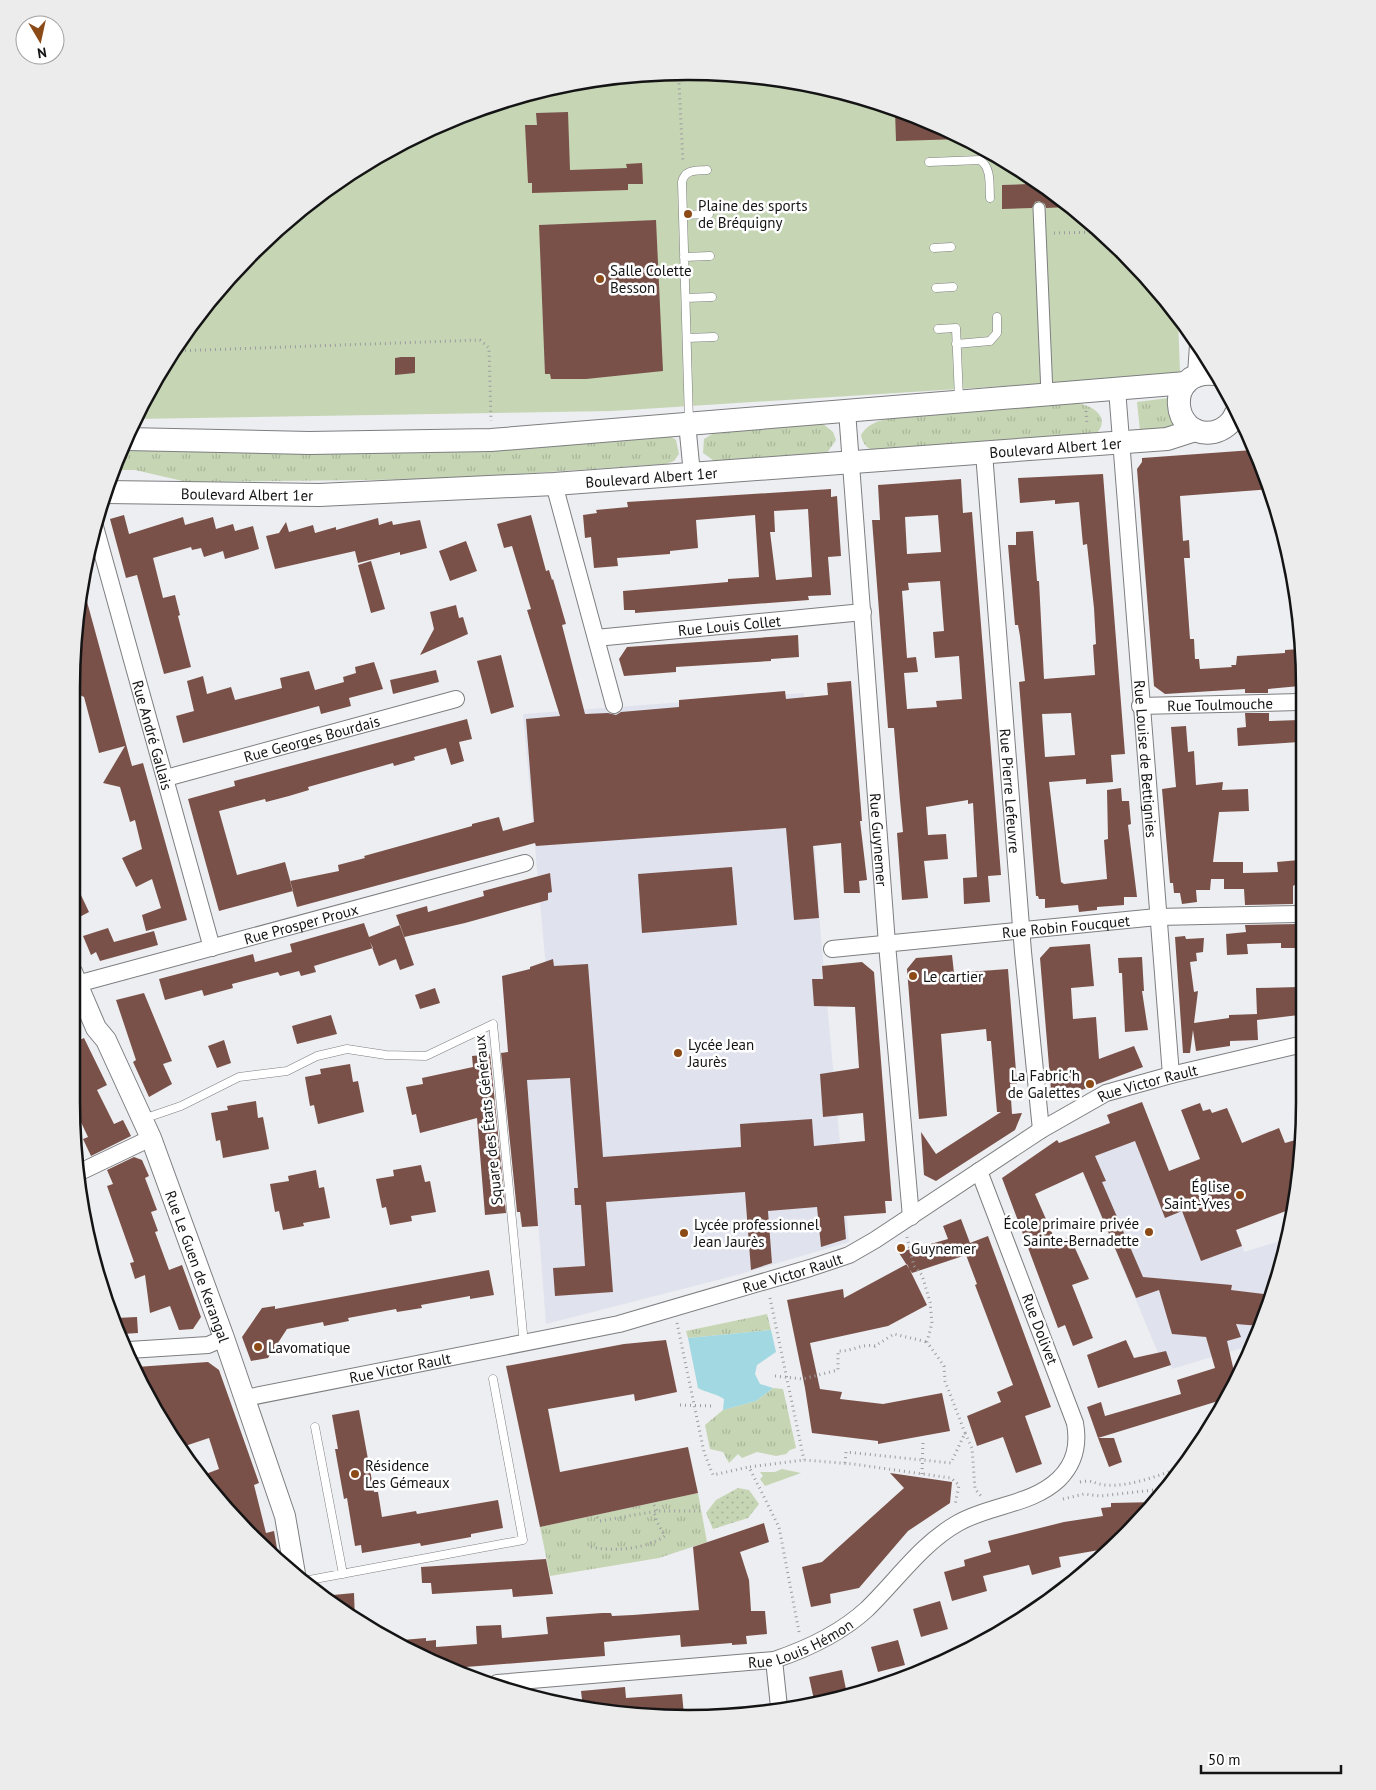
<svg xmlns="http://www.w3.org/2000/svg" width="1376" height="1790" font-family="'PT Sans',sans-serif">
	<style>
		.built { fill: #e0e3ed }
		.grass { fill: url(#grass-tufts) }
		.park { fill: url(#park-dots) }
		.pitch { fill: #c6d5b4 }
		.water { fill: #a1d8e1 }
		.building { fill: #7a5149; fill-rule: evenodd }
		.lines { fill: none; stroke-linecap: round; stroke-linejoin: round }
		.service-casing { stroke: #7d7e80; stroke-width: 9 }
		.pedestrian-casing { stroke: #7d7e80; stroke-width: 13 }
		.minor-casing { stroke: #7d7e80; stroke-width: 18 }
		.tertiary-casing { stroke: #7d7e80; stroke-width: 22 }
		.secondary-casing { stroke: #7d7e80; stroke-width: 24 }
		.path { stroke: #9c9c9f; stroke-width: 3; stroke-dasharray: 1 4; stroke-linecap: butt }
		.service { stroke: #fff; stroke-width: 8 }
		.pedestrian { stroke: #fff; stroke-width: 11 }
		.minor { stroke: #fff; stroke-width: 16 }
		.tertiary { stroke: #fff; stroke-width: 20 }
		.secondary { stroke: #fff; stroke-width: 22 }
		.poi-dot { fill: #8c4a17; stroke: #fff; stroke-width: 2 }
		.labels { text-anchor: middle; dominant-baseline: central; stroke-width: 5; stroke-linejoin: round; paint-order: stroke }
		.poi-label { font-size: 15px; fill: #141415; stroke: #fff; text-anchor: start }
		.street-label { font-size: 15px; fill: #141415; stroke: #fff }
		.rim { fill: none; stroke: #141415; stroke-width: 2.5 }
	</style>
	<defs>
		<pattern id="grass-tufts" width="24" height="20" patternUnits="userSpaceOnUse" patternTransform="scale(1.25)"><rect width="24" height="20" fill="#c6d5b4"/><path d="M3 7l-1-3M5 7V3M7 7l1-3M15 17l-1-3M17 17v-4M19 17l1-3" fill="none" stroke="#a9b69a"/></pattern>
		<pattern id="park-dots" width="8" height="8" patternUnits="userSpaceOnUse" patternTransform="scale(1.25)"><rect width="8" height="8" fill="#c6d5b4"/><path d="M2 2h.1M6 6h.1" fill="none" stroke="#a9b69a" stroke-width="1.8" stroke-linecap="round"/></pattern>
	</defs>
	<rect width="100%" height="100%" fill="#edeef1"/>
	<!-- built -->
	<path class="built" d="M804,693L821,937L849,1242L737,1275L546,1324L519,979L546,969L523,714Z
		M1142,1102L1201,1260L1242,1246L1244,1252L1286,1239L1272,1301L1252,1345L1172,1369L1166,1352L1158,1353L1069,1139L1110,1123L1107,1115Z"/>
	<!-- grass -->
	<path class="grass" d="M1168,398V409L1176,427L1140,431L1137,402Z
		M1077,403C1094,406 1112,418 1095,435L876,452C867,448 863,445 861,435C867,425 875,422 886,419Z
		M822,423L833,432L836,440L827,453L717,463L703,453L704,439L719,430Z
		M670,436L676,440L679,454L674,461L666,464L448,479L187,482L135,470H114L123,448Z
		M767,1314L771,1330L688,1338L686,1331Z
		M773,1388L783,1389L796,1448L790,1450L786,1454L776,1456L757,1452L742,1458L738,1454L729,1463L723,1452L710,1449L705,1425L723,1410L756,1401Z
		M782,1469L801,1473L765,1486L760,1479L763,1476L760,1472H775Z
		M698,1493L707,1542L659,1558L550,1576L540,1527Z"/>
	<!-- park -->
	<path class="park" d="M738,1488L749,1490L759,1504L748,1518L713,1529L706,1513L716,1500Z"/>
	<!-- pitch -->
	<path class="pitch" d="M688,71L808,83L924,118L1030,175L1124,252L1178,318L1180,372L1177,375L612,411L133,419L199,313L252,252L345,175L452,118L567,83Z"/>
	<!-- water -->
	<path class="water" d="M771,1330L776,1352L757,1365L755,1374L760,1384L773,1388L756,1401L723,1410L724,1399C715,1393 707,1393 698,1388L688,1338Z"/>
	<!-- building -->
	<path class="building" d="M895,110L924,118L962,139L896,141Z
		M568,112L570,170L627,168L626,164L642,163L643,184H628V190L532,193V183H528L525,125H537L536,113Z
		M1029,174L1030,175L1069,207L1046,208L1045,204L1039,201L1035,202L1032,208L1002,209V185L1029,184Z
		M656,220L663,371L586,379H551L550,374H545L539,225Z
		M401,357H415V373L395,375V358Z
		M1253,450L1272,489L1180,496L1183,541L1189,540L1190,558H1184L1190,639H1194L1195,659H1199L1200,669L1232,667L1231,665H1236L1237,656L1285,653V650L1300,649V686L1268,689V693H1245V689L1165,694L1154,686L1137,469L1142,462V458Z
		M1103,474L1125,754L1111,755L1113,782L1086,784V779L1049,782L1061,882L1064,884L1107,879L1104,840L1108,839L1107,790L1121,788L1122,801H1129L1131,824L1128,825L1137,897H1124V905L1097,907V910L1079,912L1078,905L1045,908V899H1039L1038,896H1036L1019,682L1025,681L1020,636L1018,625H1015L1008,545H1016V532L1033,531L1037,581H1039L1044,679L1095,675L1093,645L1096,644L1094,608L1087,544L1083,545L1079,502L1055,504V500L1020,503L1018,478ZM1071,713L1075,755L1045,757L1042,714Z
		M961,479L963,513L972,512L1001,875L988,876L990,902L964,904L963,878L977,877L973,803L968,804V800L926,807L928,835L946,834L948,859L924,861L928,898L902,900L897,833L903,832L900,800L894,728H888L872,520H880L878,485ZM938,515L941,552L907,554L905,517ZM940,581L944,631L933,632L935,658L959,656L962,699L936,701L937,707L907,709L904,673L918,672L916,657L907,658L902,591L909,590L908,583Z
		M831,489V497L837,496L841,556L828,557L831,595L808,596L809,600L635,613V610H624L623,591L728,582V579L759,577L755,515L696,520L698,548L670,551V554L617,558L618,566L594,568L591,537L585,538L583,515L597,513L596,510L628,507L627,502ZM808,509L812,577L776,580L770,532H775L774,511Z
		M124,515L129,534L183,517L185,525L213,517L216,529L233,524L235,531L253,526L259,549L225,559L223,551L204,557L201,548L192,550L191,547L153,558L163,598L175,595L180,615L178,616L191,667L164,674L137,575L126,578L110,519Z
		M531,515L546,571L549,570L552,580L553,579L566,624L562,625L585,714L608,713L616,715L621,712L679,707V700L785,691L786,699L828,695L827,683L851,681L862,821H860L867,880L859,881L860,893H844L841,843L813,846L819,918L794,920L786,828L536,846L535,843L297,907L290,881L339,871L338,865L365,858L364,856L472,826V824L499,817L503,831L534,822L526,719L560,716L527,610L531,609L512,546L504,548L497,524Z
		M378,518L379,525L392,521L393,525L420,520L427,548L400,555V552L358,563L355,551L275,569L266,536L279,533L286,522L289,532L313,525L315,533L336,527V530Z
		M466,541L477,571L450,581L439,551Z
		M371,561L385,609L371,613L358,565Z
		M83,587L132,766L143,763L187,920L146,931L142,915L161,908L152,879L136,887L122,858L142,849L135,820L130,822L120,787L103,783L125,746L99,753L84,697L72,691V681L79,679L73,648Z
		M456,605L459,618L463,617L468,634L420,655L434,629L430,612Z
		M798,635L799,657L771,659V661L676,667V672L624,676L619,659L627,647Z
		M501,655L514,707L491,714L477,661Z
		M374,662L383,689L349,698L351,706L321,714L319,706L183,743L176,716L194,711L187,681L203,676L207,694L231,687L235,700L282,688L280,678L309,671L315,690L344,682L343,677L356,673L355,667Z
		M436,670L439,682L393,694L390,680Z
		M1245,713H1269V721L1299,720V742L1238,746L1237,728L1246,727Z
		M467,719L472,739L459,742L464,761L451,765L446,748L414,757L415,760L394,766L393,763L308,787L309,790L289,796L266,802L265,799L219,811L237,875L285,862L293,891L219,911L188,799L235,786L234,781Z
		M1186,726L1188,752L1194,751L1196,785L1223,782L1222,790L1248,789L1249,811L1219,812L1213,862H1243V873L1278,872L1277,862L1299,860V882L1293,886V904L1245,905L1244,889H1224V879H1211L1210,890H1196L1197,902L1182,904L1180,893H1174L1173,883H1170L1162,789L1176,787L1171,727Z
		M732,867L737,925L642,933L638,874Z
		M550,873L552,892L548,893V900L465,923L404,937L396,915L427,906L428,912L484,896L483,891Z
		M72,876L89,912L72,921Z
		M364,923L369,937L400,925L414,965L400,970L396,959L379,966L370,942L373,948L314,966L316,972L301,976L299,971L280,976L278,972L232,984L233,988L204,996L202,990L165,1000L159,979L253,954L255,962L292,952L290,944Z
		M1299,924V948H1281V943L1247,944L1248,954L1227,955L1226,934L1246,932L1245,925Z
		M108,928L114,942L154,931L158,945L100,961L96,952L91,955L83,936Z
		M1185,936L1186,939L1204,938L1203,952L1196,953L1197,961L1190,962L1194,992L1198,991L1194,1023L1229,1018V1015L1257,1014L1256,988L1299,987V1015L1257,1020L1258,1040L1230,1041V1046L1196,1051L1193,1030L1190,1053H1183L1175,937Z
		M1090,944L1094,986L1071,988L1073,1019L1096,1017L1099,1059L1134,1046L1143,1067L1063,1097L1051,1090L1040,958L1050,947Z
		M952,955L954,973L1008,969L1017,1084H1010L1012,1114L1022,1113L1015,1130L936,1181L924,1175L921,1132L936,1154L1001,1112H997L991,1041H987L986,1029L941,1034L947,1116L919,1119L907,969L916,958Z
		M1142,957L1144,991H1142L1148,1030L1125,1032L1122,973H1119L1118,958Z
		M553,959L554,966L588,964L603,1157L741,1147L740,1124L812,1119L814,1146L865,1141L863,1113L823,1117L820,1074L859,1068L855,1007L814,1006L812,979H823L822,966L862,962L874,972L892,1201H885L886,1213L844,1216L846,1239L821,1247L817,1207L768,1211L772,1263L751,1270L745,1192L606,1202L613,1292L555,1296L553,1268L585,1266L581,1205H575L574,1188H578L570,1078L527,1080L538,1226L522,1227L520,1212H517L501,1053L508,1052L502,976L530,969V967Z
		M435,988L440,1003L420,1009L415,995Z
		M144,993L172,1061L163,1064L172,1084L149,1097L133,1062L136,1060L116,1000Z
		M331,1015L337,1034L297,1044L292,1026Z
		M84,1038L107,1085L97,1090L114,1124L123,1120L131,1136L91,1156L83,1139L88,1137L71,1101V1044Z
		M224,1040L231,1063L217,1068L208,1046Z
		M490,1054L506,1213L485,1215L477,1118L420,1133L416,1114L412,1115L406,1087L423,1084L422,1078L473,1067L472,1056Z
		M350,1064L353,1082L358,1081L364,1112L318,1124L314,1105L310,1106L305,1077L321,1074L320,1069Z
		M256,1101L258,1118L263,1117L269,1149L223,1158L220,1140L216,1141L211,1113L228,1110L227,1106Z
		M1142,1102L1169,1171L1200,1159L1181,1110L1200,1103L1203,1111L1210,1109L1212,1113L1227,1108L1242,1143L1279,1128L1285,1143L1299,1139V1183L1294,1208L1236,1230L1242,1246L1201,1261L1182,1211L1165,1218L1135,1141L1095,1156L1106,1181L1102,1182L1143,1277L1232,1285L1231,1290L1273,1295L1260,1326L1236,1324L1241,1337L1227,1341L1236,1380L1228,1398L1098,1438L1087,1407L1101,1402L1105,1416L1181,1394L1177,1380L1215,1368L1206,1337L1172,1334L1159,1290L1136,1298L1083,1172L1035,1194L1056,1242L1070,1237L1089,1279L1072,1285L1093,1338L1073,1346L1065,1325L1058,1328L1002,1178L1057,1140L1059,1143L1110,1123L1107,1115Z
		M134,1157L142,1160L149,1176L145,1178L157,1210L151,1212L158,1231L155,1232L169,1270L182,1265L201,1317L193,1329L179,1330L170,1306L150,1313L145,1275L135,1279L130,1263L134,1262L107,1186L113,1184L107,1170Z
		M421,1165L425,1182L430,1181L436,1212L411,1216L412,1221L390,1225L386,1207L382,1208L376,1179L394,1176L393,1170Z
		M316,1170L319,1188L324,1187L330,1218L303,1223L304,1226L283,1230L279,1211L275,1212L270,1184L289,1181L288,1176Z
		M961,1219L970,1243L988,1236L1051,1407L1025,1416L1042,1464L1016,1473L1003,1437L977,1446L967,1416L1001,1402L997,1392L1013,1385L975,1285L977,1284L966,1255L912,1273L899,1253L924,1244L927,1245L948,1239L943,1226Z
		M907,1264L927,1305L888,1326L810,1343L820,1389L842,1392L840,1399L883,1404L942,1393L950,1431L878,1444V1441L812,1433L805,1388L787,1300L843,1289L844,1298Z
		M489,1270L494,1295L470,1299V1296L421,1305L422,1308L397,1312L396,1309L348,1318L349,1321L324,1326L323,1322L287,1329L268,1358L251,1361L242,1337L262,1308L275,1306V1309Z
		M137,1317L138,1333L122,1334L116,1318Z
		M666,1340L677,1392L635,1401L634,1394L548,1409L560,1472L688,1447L698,1493L540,1527L506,1366L624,1344Z
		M1126,1340L1134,1358L1166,1351L1171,1365L1098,1388L1087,1355Z
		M208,1362L219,1370L229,1398L259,1483L254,1485L266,1533L274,1531L279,1560L252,1538L203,1475L219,1469L209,1438L182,1447L154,1411L136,1367Z
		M359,1410L374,1492H378L382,1517L416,1511L417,1514L498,1500L503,1528L471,1534V1537L421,1546L420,1543L362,1553L361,1545L355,1546L347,1498L344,1499L335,1449H338L332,1415Z
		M1098,1438H1114L1122,1462L1109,1467Z
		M890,1473L952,1482L950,1503L908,1531L859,1588L830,1594L831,1603L811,1607L802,1567L822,1562L904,1488Z
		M1157,1502L1152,1509L1105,1549L1059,1557L1061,1567L1032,1575L1029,1565L983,1576L987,1591L952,1601L944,1572L965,1566L964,1560L991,1552L988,1541L1064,1522L1103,1516L1101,1508L1111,1507V1503Z
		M764,1523L769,1542L740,1552L749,1580L751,1611H765L767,1634L746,1636L747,1644L732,1645V1643L681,1647L680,1635L646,1638L604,1642L605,1656L453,1668L415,1655L390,1641L426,1638V1641L436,1640V1647L477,1644L476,1626L501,1625L502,1638L548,1634L546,1617L602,1613H611L612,1616L633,1615L699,1610L693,1547Z
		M546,1559L553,1594L513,1597L512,1589L432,1594L431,1583H422L421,1567Z
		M354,1593L355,1621L334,1606L333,1595Z
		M940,1601L948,1629L921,1637L913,1609Z
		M898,1640L905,1665L878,1672L871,1647Z
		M842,1670L847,1694L814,1700L809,1677Z
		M625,1687L626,1698L682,1694L684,1715L583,1708L581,1691Z"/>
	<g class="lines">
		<!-- service casing -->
		<g class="service-casing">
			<path id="service" d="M929,162L980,160C992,168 989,185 990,198
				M683,215L709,214
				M934,248L951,247
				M684,257L710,256
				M936,288L953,287
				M686,298L712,297
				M938,329L956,328L959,398
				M687,338L714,337
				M956,344L990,341L997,333V317
				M689,421L682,182C685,169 696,171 707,170
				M143,1119L181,1106L239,1077L287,1071L317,1056L347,1049L386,1055L426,1056L493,1024L524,1344
				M315,1427L343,1574
				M304,1581L523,1540L493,1379"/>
		</g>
		<!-- pedestrian casing -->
		<g class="pedestrian-casing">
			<path id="pedestrian" d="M1039,208L1047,394"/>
		</g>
		<!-- minor casing -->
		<g class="minor-casing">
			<g id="minor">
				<path id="s1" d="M1117,389L1171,1075"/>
				<path id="s2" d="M847,411L887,944L911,1217"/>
				<path d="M687,423L692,474"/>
				<path id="s3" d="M984,453L1023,952L1041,1130"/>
				<path d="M554,484L614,705"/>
				<path id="s4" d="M94,523L212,948"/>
				<path id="s5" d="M596,638L863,612"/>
				<path id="s6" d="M1140,706L1299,702"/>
				<path id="s7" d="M166,778L456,699"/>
				<path id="s8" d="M832,949L1157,917L1299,914"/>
				<path id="s9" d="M77,984L525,863"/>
				<path d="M80,1172L151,1138"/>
				<path d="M129,1350L208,1345L224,1338"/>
				<path id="s10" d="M245,1398L619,1324L810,1268L849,1255L875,1240L1041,1130L1106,1093L1171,1075L1299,1045"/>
				<path d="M774,1660L779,1707"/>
				<path id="s11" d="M497,1683L774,1660C807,1649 841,1633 867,1609C897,1580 921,1544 958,1523C989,1505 1032,1505 1059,1479C1075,1463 1079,1445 1075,1423L979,1171"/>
			</g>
		</g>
		<!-- tertiary casing -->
		<g class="tertiary-casing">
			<g id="tertiary">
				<path d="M1198,374L1200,345"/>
				<path id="s12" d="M72,972L96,1028L106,1040L151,1138L224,1338L285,1516L295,1574"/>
			</g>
		</g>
		<!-- secondary casing -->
		<g class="secondary-casing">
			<g id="secondary">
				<path d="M1215,374C1164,368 1170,440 1214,432C1223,430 1232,423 1235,415"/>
				<path d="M126,439L309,443L491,440L1186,383"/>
				<path id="s13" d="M106,492L319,495L554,484L1167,439L1195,430"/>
			</g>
		</g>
		<!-- path -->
		<path class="path" d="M663,74L675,77L679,83L683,163
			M1054,233L1100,232
			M1183,324L1184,336
			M175,351L480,340L489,348L491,421
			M1086,411L1087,424
			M907,1237L914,1266L922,1275L930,1302L932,1323L927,1342L944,1366L945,1381L965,1433
			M770,1298L804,1460
			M677,1323L704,1452L713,1475L749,1467
			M775,1376L803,1379L838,1370V1351C852,1352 862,1343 875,1346L894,1334L927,1342
			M680,1405L713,1406
			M845,1463L846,1452L951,1463L965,1433L972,1448L975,1489L981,1496
			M922,1474L923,1441
			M1080,1482C1094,1479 1095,1485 1107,1485C1131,1487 1158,1475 1181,1468
			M1063,1499L1084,1494L1100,1496L1163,1489L1168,1486
			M654,1505L657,1511
			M597,1517L600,1521L657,1511H701
			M591,1547C613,1552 646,1549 665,1536L657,1522L654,1512
			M799,1632L779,1527L749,1467L804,1460L853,1464L951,1478L959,1485L955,1505"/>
		<!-- service -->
		<use href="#service" class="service"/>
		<!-- pedestrian -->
		<use href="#pedestrian" class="pedestrian"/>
		<!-- minor -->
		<use href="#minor" class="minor"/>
		<!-- tertiary -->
		<use href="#tertiary" class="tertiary"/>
		<!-- secondary -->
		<use href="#secondary" class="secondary"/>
	</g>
	<!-- markers -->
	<g class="poi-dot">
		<circle cx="688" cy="214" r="5"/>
		<circle cx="600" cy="279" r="5"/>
		<circle cx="913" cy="976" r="5"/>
		<circle cx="678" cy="1053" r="5"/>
		<circle cx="1090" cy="1084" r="5"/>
		<circle cx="1240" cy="1195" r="5"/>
		<circle cx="1149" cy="1232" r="5"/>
		<circle cx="684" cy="1233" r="5"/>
		<circle cx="901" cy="1248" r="5"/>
		<circle cx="258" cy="1347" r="5"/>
		<circle cx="355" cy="1474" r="5"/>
	</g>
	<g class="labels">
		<!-- poi labels -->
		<g class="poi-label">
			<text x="698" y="205">Plaine des sports<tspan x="698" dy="17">de Bréquigny</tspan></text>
			<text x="610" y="270">Salle Colette<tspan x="610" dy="17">Besson</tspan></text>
			<text x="923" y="976">Le cartier</text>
			<text x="688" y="1044">Lycée Jean<tspan x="688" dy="17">Jaurès</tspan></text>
			<text x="1080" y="1075" text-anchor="end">La Fabric'h<tspan x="1080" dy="17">de Galettes</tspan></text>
			<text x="1230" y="1186" text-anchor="end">Église<tspan x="1230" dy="17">Saint-Yves</tspan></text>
			<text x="1139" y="1223" text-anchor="end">École primaire privée<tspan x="1139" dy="17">Sainte-Bernadette</tspan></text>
			<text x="694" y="1224">Lycée professionnel<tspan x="694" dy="17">Jean Jaurès</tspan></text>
			<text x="911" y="1248">Guynemer</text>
			<text x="268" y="1347">Lavomatique</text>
			<text x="365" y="1465">Résidence<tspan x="365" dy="17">Les Gémeaux</tspan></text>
		</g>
		<!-- street labels -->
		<g class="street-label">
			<text stroke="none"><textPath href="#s13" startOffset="951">Boulevard Albert 1er</textPath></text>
			<text stroke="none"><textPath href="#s13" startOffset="546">Boulevard Albert 1er</textPath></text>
			<text stroke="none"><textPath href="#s13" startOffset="141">Boulevard Albert 1er</textPath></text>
			<text stroke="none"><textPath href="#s5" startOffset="134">Rue Louis Collet</textPath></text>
			<text stroke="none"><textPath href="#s6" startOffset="80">Rue Toulmouche</textPath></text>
			<text stroke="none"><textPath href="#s4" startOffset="220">Rue André Gallais</textPath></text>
			<text stroke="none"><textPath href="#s7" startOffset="151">Rue Georges Bourdais</textPath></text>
			<text stroke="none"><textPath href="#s1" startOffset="371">Rue Louise de Bettignies</textPath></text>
			<text stroke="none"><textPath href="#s3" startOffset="339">Rue Pierre Lefeuvre</textPath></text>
			<text stroke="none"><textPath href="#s2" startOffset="430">Rue Guynemer</textPath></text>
			<text stroke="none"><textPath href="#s9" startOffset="232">Rue Prosper Proux</textPath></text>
			<text stroke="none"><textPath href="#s8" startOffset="235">Rue Robin Foucquet</textPath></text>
			<text stroke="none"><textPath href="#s10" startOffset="968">Rue Victor Rault</textPath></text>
			<text transform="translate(488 1120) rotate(-96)">Square des États Généraux</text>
			<text stroke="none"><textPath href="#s12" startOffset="321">Rue Le Guen de Kerangal</textPath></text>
			<text stroke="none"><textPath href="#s10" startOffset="562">Rue Victor Rault</textPath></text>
			<text transform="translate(1040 1329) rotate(69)">Rue Dolivet</text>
			<text stroke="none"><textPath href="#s10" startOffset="158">Rue Victor Rault</textPath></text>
			<text stroke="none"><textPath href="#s11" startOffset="308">Rue Louis Hémon</textPath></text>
		</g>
	</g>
	<!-- crop -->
	<path d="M0 0H1376V1790H0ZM688 80H688A608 608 0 0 1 1296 688V1102A608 608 0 0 1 688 1710H688A608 608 0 0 1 80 1102V688A608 608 0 0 1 688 80Z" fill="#ececec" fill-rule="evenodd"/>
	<path class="rim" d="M688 80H688A608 608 0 0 1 1296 688V1102A608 608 0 0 1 688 1710H688A608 608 0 0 1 80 1102V688A608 608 0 0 1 688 80Z"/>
	<!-- north arrow -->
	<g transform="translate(40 40) rotate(171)"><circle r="24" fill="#ffffff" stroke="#a1a1a1"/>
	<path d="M0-4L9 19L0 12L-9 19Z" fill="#8c4a17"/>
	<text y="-8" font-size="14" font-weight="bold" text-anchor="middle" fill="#141415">N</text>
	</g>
	<!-- scale -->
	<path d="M1201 1765v8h140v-8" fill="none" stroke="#141415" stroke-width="2.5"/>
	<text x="1208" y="1765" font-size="15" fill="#141415" stroke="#ffffff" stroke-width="4" paint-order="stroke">50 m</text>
</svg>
